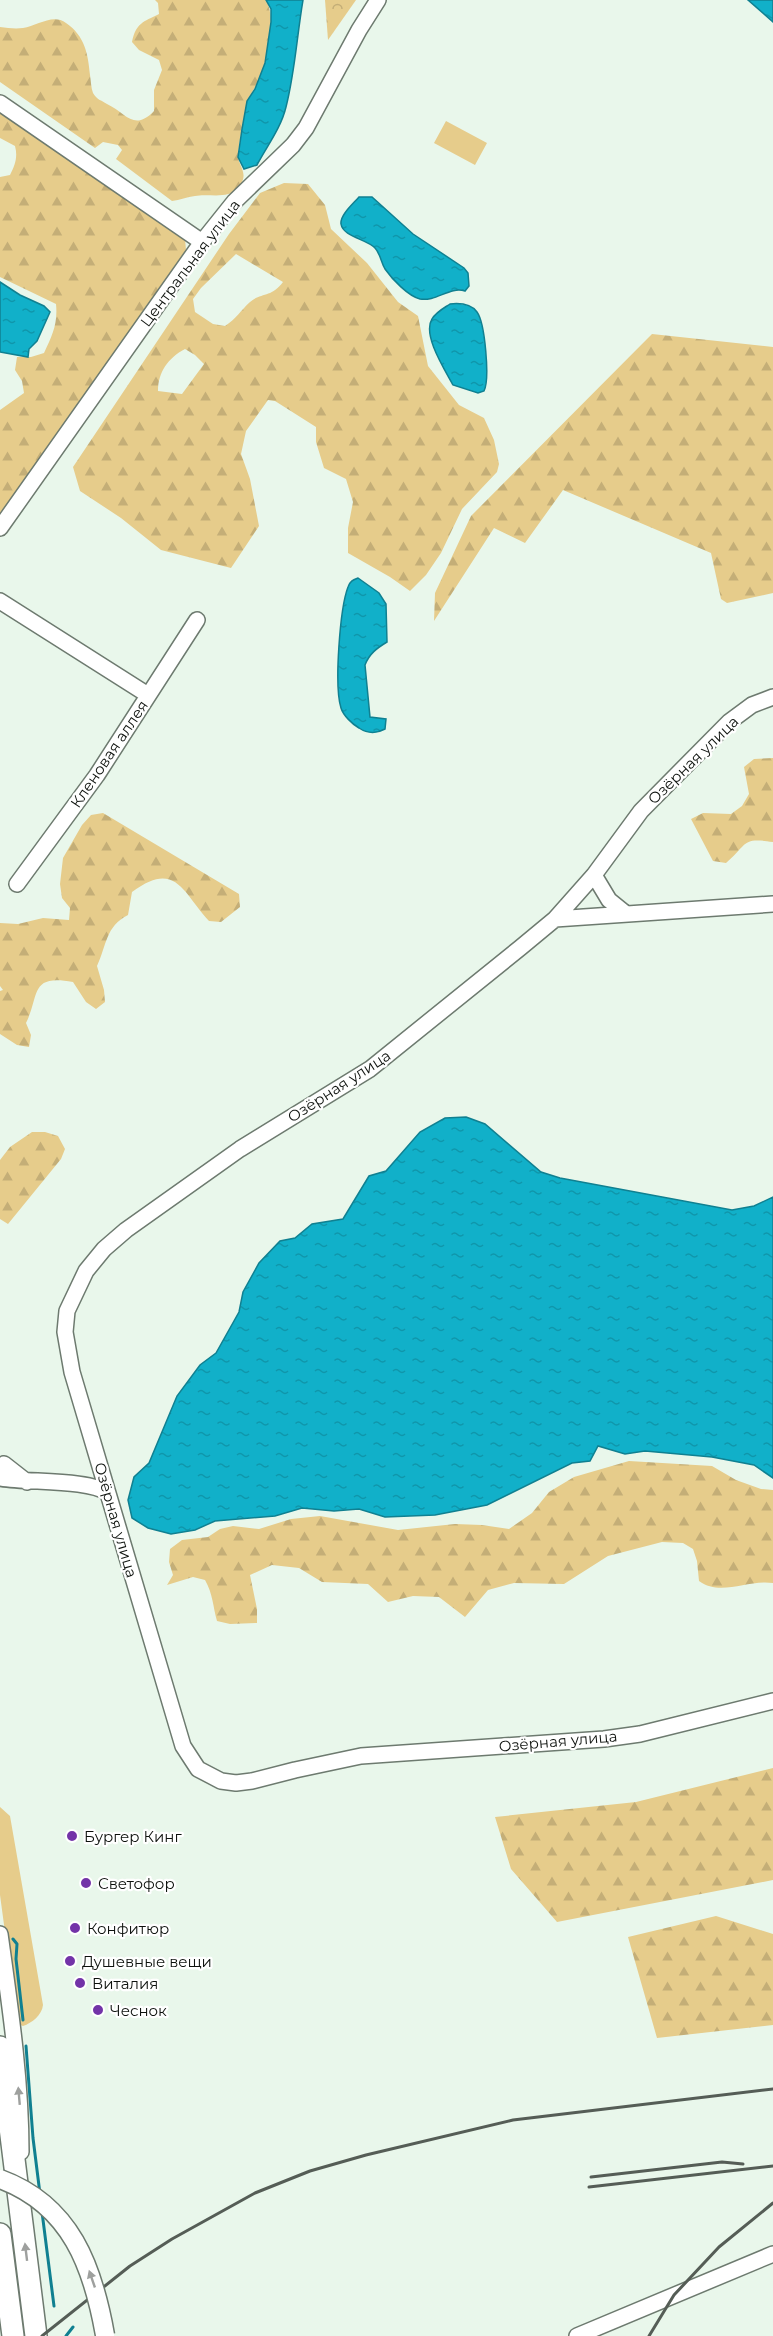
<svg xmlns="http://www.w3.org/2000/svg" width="773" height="2336" font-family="Montserrat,sans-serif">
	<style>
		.green { fill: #e6cc8b }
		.forest { fill: url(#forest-firs); fill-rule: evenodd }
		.park { fill: url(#park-crowns) }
		.water { fill: url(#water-ripples); stroke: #108091; stroke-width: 1.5 }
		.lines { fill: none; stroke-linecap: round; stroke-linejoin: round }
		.stream { stroke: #108091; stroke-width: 3 }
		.minor-casing { stroke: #6d7a6f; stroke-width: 18 }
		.highway-casing { stroke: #6d7a6f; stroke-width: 24 }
		.minor { stroke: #fff; stroke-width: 15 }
		.highway { stroke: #fff; stroke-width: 21 }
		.rail { stroke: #555d56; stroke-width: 3 }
		.major-bridge-casing { stroke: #6d7a6f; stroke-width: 21; stroke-linecap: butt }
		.major-bridge { stroke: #fff; stroke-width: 18 }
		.oneway { fill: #9ea09e }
		.poi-dot { fill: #7333a8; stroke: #fff; stroke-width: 2 }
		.labels { text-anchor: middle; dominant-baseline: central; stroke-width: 4.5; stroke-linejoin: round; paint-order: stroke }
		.street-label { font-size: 15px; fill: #0d110d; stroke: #fff }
		.poi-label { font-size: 15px; fill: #0d110d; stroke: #fff; text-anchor: start }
	</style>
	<defs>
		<pattern id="forest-firs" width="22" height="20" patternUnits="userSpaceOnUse" patternTransform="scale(1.5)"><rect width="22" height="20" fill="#e6cc8b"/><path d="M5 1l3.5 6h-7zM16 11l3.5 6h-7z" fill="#c4ae77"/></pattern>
		<pattern id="park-crowns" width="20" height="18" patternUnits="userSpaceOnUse" patternTransform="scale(1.5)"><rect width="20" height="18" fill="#e6cc8b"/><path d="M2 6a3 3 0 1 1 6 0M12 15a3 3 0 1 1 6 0" fill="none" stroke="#c4ae77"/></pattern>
		<pattern id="water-ripples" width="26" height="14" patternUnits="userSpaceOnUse" patternTransform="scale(1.5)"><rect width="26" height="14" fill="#11b0c9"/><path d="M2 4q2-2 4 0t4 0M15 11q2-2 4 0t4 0" fill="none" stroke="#0f96ab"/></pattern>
	</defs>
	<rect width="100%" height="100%" fill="#e9f7eb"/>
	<!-- green -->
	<path class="green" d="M446,121L487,143L475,165L434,143Z
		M0,1807L10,1816L43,2005C42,2015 32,2023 23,2026L18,2024L17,2021L0,1895Z"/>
	<!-- forest -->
	<path class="forest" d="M155,0H266C277,19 267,60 259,80C255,88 249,96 247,104C243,120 240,138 238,154C237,166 251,173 238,188C228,200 208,193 195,196C187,197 180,200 172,201L116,159L122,150L118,145L103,142L95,148L0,82V27C8,28 15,29 23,28C37,26 53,13 66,23C85,36 88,54 90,75C91,81 91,88 93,93C97,100 101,100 107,104C126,113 134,132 154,111V90L162,70L159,60L139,50L132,42C136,23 143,22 159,14L158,3Z
		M0,111L185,239L186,250L0,515V410L24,393L22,381L15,370L17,357H31L44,353C52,336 58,324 56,304L0,277V177L10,175C15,165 18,157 15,146L0,138Z
		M284,183L308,184L325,205L331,229L367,263L398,302L418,316L428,366L459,405L484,418L494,440L499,464L497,472L462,509L441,553L426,575L410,591L390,577L348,553V528L353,502L346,479L324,468L316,442V427L275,401L268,400L246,431L241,454L250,479L259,526L231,568L161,550L121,518L80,491L73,467L229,234L260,193ZM236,254L283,282C271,298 262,292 250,302C241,310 236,319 225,326L213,324L195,312L193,299L201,288ZM185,349L195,355L204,364L182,394L158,391C158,372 168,358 185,349Z
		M652,334L773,347V593L727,603L721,599L711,553L563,490L525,543L494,528L434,621L435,593L471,516Z
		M773,758V842C741,837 748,844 726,863L713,861L691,819L703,813L731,814L742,806L749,794L744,767L754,759Z
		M103,813L239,894L240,907L221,922L209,921C183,893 176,859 132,892L128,915C105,927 107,945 97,966L104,990L105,1002L96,1009L86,1002L73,982C29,974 40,995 26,1023L31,1035L29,1047L17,1045L0,1034V991L3,990L0,986V923L18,924L43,918L69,920L70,908L62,898L60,884L63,858L82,825L91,815Z
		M32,1132H45L58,1136L65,1149L61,1159L8,1224L0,1219V1160L10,1147Z
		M629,1461L712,1466L736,1480L761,1489L773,1490V1583C748,1579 721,1597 699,1581L697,1561L693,1549L683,1543L662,1542L608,1556L564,1584L514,1583L488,1590L465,1617L439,1597L413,1596L388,1602L368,1584L322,1582L299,1568L272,1565L250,1575L257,1609V1623L230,1624L217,1621C213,1607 213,1594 205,1580L193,1577L167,1585L173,1575L169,1562L170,1549L182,1540L208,1537L220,1529L233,1526L259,1529L291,1519L320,1516L398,1530L455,1524L482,1525L509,1529L532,1513L549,1492L574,1477Z
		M773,1768V1880L557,1922L511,1869L495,1817L636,1802Z
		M716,1916L773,1934V2025L657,2038L628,1937Z"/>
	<!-- park -->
	<path class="park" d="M325,0H356L328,40Z"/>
	<!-- water -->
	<path class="water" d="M266,0H303C297,35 295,72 286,107C281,128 267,146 257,165L244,169L238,157L242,129L247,101L255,89L265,63L271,22V9Z
		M748,0H773V22Z
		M359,197H372L413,234L464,268L468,273L469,286L465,291C450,286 436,302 420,299C408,296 392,279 385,269C381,262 380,253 375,248C367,239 343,237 341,224C340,215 353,204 359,197Z
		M0,282L20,295L44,306L50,312L37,341L29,349L28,357L0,352Z
		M450,304C459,303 471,304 477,312C485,323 490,379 484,391L478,393L453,385C445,370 422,335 432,319C436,312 444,308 450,304Z
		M358,578L379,593L386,604L387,642C377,648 369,654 365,665L370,717L386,719L385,729C376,734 368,734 359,728C352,724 343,715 341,708C334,686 340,608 348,587C350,581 353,580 358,578Z
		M466,1117L485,1124L541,1172L560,1178L732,1210L754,1206L773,1197V1478L754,1465L712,1457L645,1451L625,1454L598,1446L590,1461L572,1463L487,1505L435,1515L385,1517L359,1509L334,1511L302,1508L275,1516L215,1521L195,1530L171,1534L148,1528L132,1518L128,1500L134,1477L149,1463L177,1396L200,1365L216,1353L239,1312L243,1292L259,1263L280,1241L295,1238L312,1224L343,1219L369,1176L386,1171L420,1132L445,1118Z"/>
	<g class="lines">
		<!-- stream -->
		<path class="stream" d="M13,1939L17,1944L16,1959L23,2020
			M26,2046L33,2138L40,2194
			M42,2212L54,2306
			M66,2336L73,2327"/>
		<!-- minor casing -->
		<g class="minor-casing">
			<path id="minor" d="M0,103L202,242
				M0,528L202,242L234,202L293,145L306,128L359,30L378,0
				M0,601L148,695
				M773,697L752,705L729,722L641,811L594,875L555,919L520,948L370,1069L240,1149L126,1230L104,1249L86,1271L67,1311L65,1332L72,1372L183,1746L198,1769L221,1781L236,1783L252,1781L295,1770L361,1756L604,1739L640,1734L773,1701
				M594,875L609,900L625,913
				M17,884L97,775L197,620
				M555,919L773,904
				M4,1464L27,1482
				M0,1478C27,1483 89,1479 108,1493
				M0,1934C10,2006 21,2079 21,2152
				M577,2336L773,2254"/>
		</g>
		<!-- highway casing -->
		<g class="highway-casing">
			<path id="highway" d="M0,2047L36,2336
				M0,2234L13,2336"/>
		</g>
		<!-- minor -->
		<use href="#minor" class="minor"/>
		<!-- highway -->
		<use href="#highway" class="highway"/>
		<!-- rail -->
		<path class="rail" d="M591,2177L722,2162L743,2164
			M589,2187L773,2166
			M42,2336L130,2266L172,2239L255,2193L310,2171L366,2155L513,2120L773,2089
			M649,2336L674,2295L719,2247L773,2203"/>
		<!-- major-bridge casing -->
		<g class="major-bridge-casing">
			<path id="major-bridge" d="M0,2179C71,2205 93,2267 105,2335"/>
		</g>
		<!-- major-bridge -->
		<use href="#major-bridge" class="major-bridge"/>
	</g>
	<!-- one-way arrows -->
	<defs><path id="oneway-solid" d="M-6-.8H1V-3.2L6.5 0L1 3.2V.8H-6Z" transform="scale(1.5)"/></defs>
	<g class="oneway">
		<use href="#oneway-solid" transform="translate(19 2096) rotate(-95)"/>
		<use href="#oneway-solid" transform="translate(26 2252) rotate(-97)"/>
		<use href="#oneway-solid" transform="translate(92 2279) rotate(-109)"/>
	</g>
	<!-- markers -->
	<g class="poi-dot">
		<circle cx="72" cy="1836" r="6"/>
		<circle cx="86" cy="1883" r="6"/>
		<circle cx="75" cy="1928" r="6"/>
		<circle cx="70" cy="1961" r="6"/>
		<circle cx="80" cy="1983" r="6"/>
		<circle cx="98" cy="2010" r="6"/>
	</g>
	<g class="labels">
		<!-- street labels -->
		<g class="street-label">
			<text transform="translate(190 263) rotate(-53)">Центральная улица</text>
			<text transform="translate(109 754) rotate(-56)">Кленовая аллея</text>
			<text transform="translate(693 760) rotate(-44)">Озёрная улица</text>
			<text transform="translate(339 1086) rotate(-33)">Озёрная улица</text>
			<text transform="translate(116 1520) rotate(74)">Озёрная улица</text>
			<text transform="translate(558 1741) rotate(-5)">Озёрная улица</text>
		</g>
		<!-- poi labels -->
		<g class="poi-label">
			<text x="84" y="1836">Бургер Кинг</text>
			<text x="98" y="1883">Светофор</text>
			<text x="87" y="1928">Конфитюр</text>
			<text x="82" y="1961">Душевные вещи</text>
			<text x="92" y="1983">Виталия</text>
			<text x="110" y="2010">Чеснок</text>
		</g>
	</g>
</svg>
